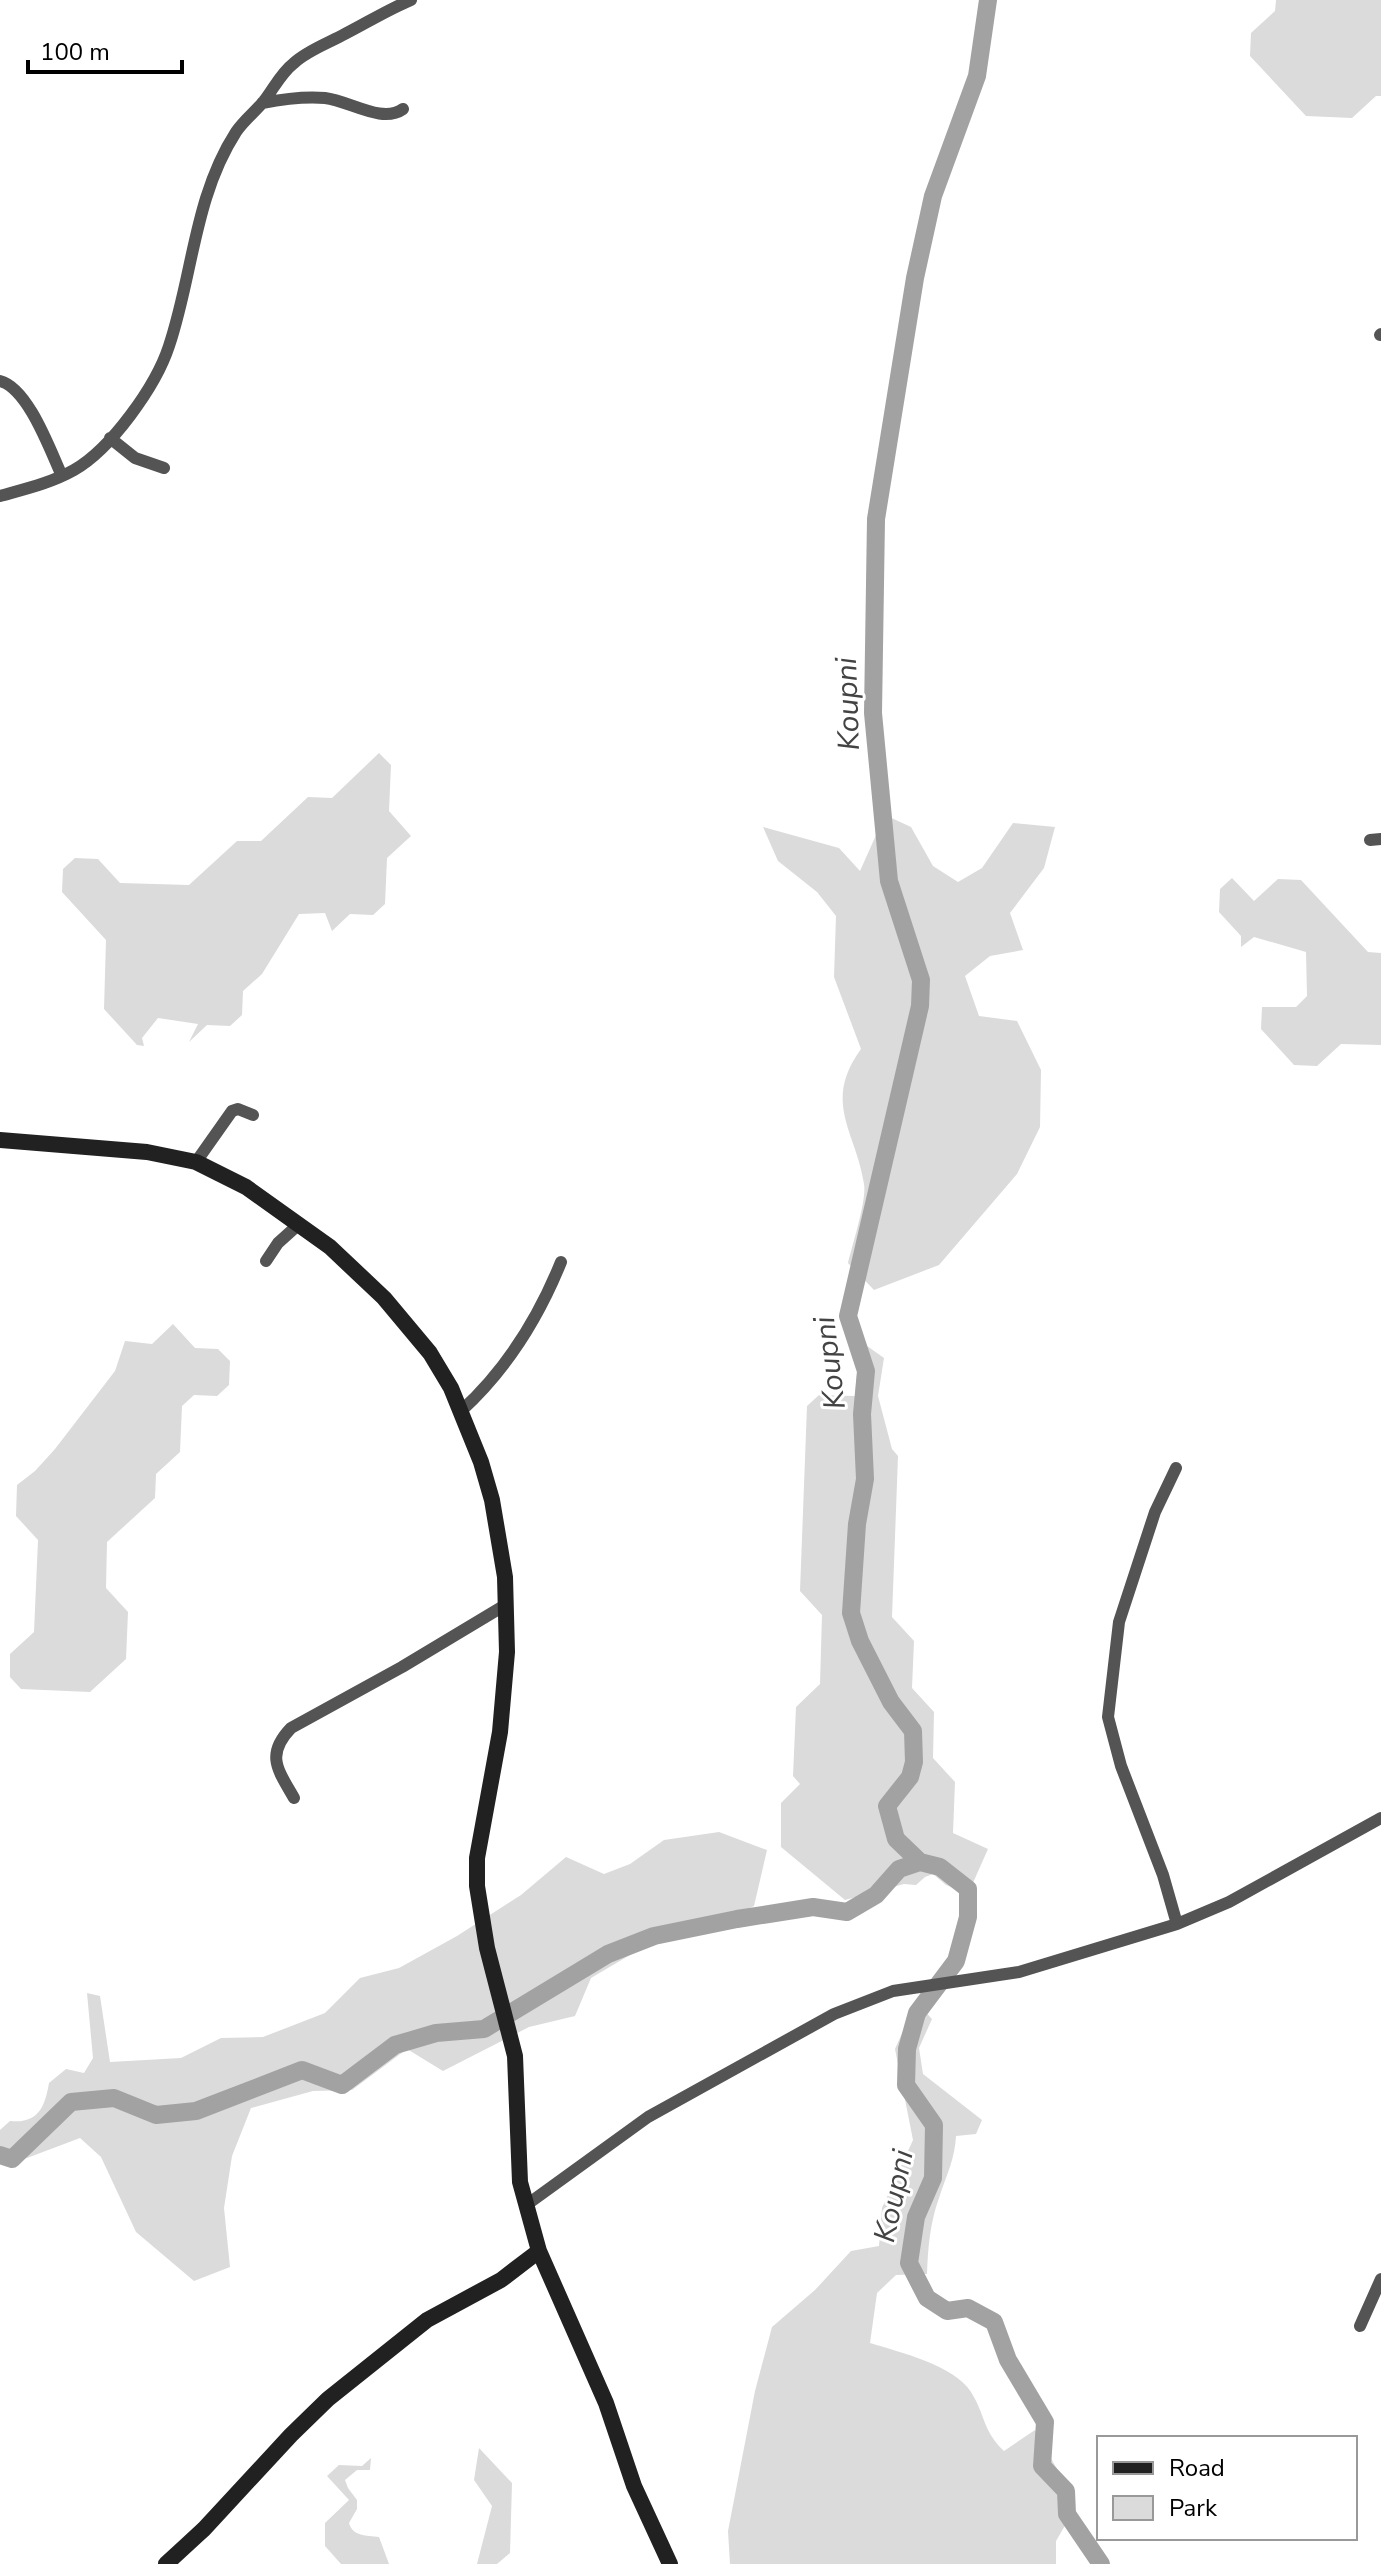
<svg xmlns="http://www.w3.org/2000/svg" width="1381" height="2564" font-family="'Nunito Sans',sans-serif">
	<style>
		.green { fill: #dbdbdb }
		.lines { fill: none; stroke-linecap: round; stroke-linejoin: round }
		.river { stroke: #a2a2a2; stroke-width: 18 }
		.street { stroke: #545454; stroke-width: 12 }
		.secondary { stroke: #212121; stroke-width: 16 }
		.labels { text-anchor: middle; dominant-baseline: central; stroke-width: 6; stroke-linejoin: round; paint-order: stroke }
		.water-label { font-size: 30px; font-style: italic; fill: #434343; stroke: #fff }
	</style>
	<rect width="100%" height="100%" fill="#fff"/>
	<!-- green -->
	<path class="green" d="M1276,0H1381V96H1376L1352,118L1306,116L1250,56L1251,33L1275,11Z
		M379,753L391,765L389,811L411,836L387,858L385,904L373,915L350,914L332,931L325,913L299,914L262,974L243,991L242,1015L230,1026L207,1025L189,1042L198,1024L158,1018L142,1038L144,1046L137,1045L104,1009L106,940L62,892L63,869L75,858L98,859L120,883L189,885L237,841H261L308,797L332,798Z
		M885,815L911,827L933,866L958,882L982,868L1013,823L1055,827L1044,868L1010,913L1023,950L990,956L965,976L979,1016L1017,1021L1041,1070L1040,1127L1017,1174L939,1265L874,1290L848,1263C852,1246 867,1200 864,1184C856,1131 822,1103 861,1049L834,977L836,916L817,892L778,861L763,827L839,848L860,871Z
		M1232,878L1254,901L1278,879L1301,880L1368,952L1381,953V1045L1341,1044L1317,1066L1294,1065L1261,1029L1262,1007H1296L1307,996L1306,952L1254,937L1241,947V936L1219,912L1220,889Z
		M173,1324L195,1348L218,1349L230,1361L229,1385L217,1396L194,1395L182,1406L180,1452L156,1474L155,1498L107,1542L106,1588L128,1612L126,1659L90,1692L21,1689L10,1677V1654L34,1632L38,1540L16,1516L17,1485L35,1471L55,1449L115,1371L125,1341L152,1344Z
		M860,1341L884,1358L878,1396L892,1449L898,1456L892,1617L914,1641L912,1688L934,1712L933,1758L955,1782L953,1833L988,1849L968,1894L946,1885L933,1874L925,1877L916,1885L904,1884L845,1900L781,1847V1803L800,1784L793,1776L796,1707L820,1684L822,1615L800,1591L807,1406L819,1395L855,1396Z
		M719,1832L767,1850L754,1906L695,1934L657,1939L591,1978L575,2016L529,2027L443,2071L407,2049L352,2090L313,2091L251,2108L232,2156L224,2208L230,2267L194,2281L136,2232L101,2157L80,2138L27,2158L0,2156V2130L10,2121C39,2124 45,2106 49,2083L66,2069L84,2073L93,2058L87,1993L100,1996L110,2062L181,2058L221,2038L263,2037L325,2013L360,1978L399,1968L457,1936L521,1895L566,1857L604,1874L630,1864L664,1840Z
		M916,2002L932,2019L919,2048L923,2074L982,2120L976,2134L956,2136C955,2159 946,2176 939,2198C930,2223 928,2247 927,2274L896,2275L877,2293L870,2343C899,2352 954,2365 971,2392C986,2416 982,2430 1004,2451L1035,2430L1057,2469L1074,2510L1056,2541V2564H730L728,2531L755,2391L772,2327L815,2290L851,2251L879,2246L882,2208L913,2140L895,2049Z
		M479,2448L512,2483L510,2553L497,2564H477L492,2506L474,2480Z
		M371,2458L370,2470H357L345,2480L348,2488L357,2500V2509L349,2523C353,2537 366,2535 379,2537L389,2564H341L325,2546V2523L349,2500L327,2476L339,2465L362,2466Z"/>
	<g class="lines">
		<!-- river -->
		<path class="river" d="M988,0L977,76L933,196L915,278L876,519L873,713L889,881L921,980L920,1006L848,1316L866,1371L862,1414L865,1479L857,1524L851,1613L860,1641L891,1702L913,1731L914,1762L910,1777L887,1806L896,1839L920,1862L940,1867L968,1889V1917L956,1961L917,2013L907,2049L906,2085L934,2125L933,2178L916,2217L909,2263L927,2298L947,2311L968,2308L994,2322L1008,2360L1045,2422L1042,2466L1066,2491L1067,2514L1101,2564
			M0,2155L12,2159L71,2102L114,2098L156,2115L196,2111L302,2070L342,2085L395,2045L436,2033L484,2029L608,1954L654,1936L737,1919L813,1907L847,1912L876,1895L899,1869L920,1862"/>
		<!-- street -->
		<path class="street" d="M262,103C283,99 304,96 325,98C350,101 382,124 403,109
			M1380,335L1381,334
			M0,381C28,388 50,450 62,476
			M110,438L135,458L164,468
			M0,496C25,489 51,483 74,470C111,449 156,386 169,346C193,275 194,197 236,132C244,120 255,112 264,101C274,88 281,73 294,63C307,51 326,44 341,36C365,24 387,10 411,0
			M1370,840L1381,839
			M196,1162L232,1111L238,1109L253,1115
			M266,1261L278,1243L298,1225
			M461,1411C507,1369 538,1319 561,1262
			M1176,1468L1155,1512L1119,1622L1108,1717L1121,1766L1163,1875L1177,1924
			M294,1798C278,1770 265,1755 291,1728L402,1667L507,1604
			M525,2206L648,2117L834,2014L893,1991L1019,1972L1177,1924L1229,1902L1381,1818
			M1360,2326L1381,2279"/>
		<!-- secondary -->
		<path class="secondary" d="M0,1140L147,1152L196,1162L246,1187L330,1247L384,1298L430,1353L451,1388L481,1462L492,1500L505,1577L507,1652L500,1732L477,1858V1886L487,1948L515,2056L520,2182L539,2251L606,2403L634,2486L670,2564
			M166,2564L204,2529L291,2435L328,2399L427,2320L501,2280L539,2251"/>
	</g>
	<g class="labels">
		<!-- water labels -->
		<g class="water-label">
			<text transform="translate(848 704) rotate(-92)">Koupni</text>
			<text transform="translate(830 1363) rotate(-97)">Koupni</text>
			<text transform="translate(894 2196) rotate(-78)">Koupni</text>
		</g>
	</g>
	<!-- legend -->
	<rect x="1097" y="2436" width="260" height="104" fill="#ffffff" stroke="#999999" stroke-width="2"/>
	<rect x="1113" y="2462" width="40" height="12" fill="#212121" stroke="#999999" stroke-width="2"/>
	<text x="1169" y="2476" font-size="24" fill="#000000">Road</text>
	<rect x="1113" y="2496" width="40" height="24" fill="#dbdbdb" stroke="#999999" stroke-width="2"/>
	<text x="1169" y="2516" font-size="24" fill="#000000">Park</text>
	<!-- scale -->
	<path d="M28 60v12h154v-12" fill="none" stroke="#000000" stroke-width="4"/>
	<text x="40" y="60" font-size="24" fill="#000000" stroke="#ffffff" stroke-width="6" paint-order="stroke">100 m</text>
</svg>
